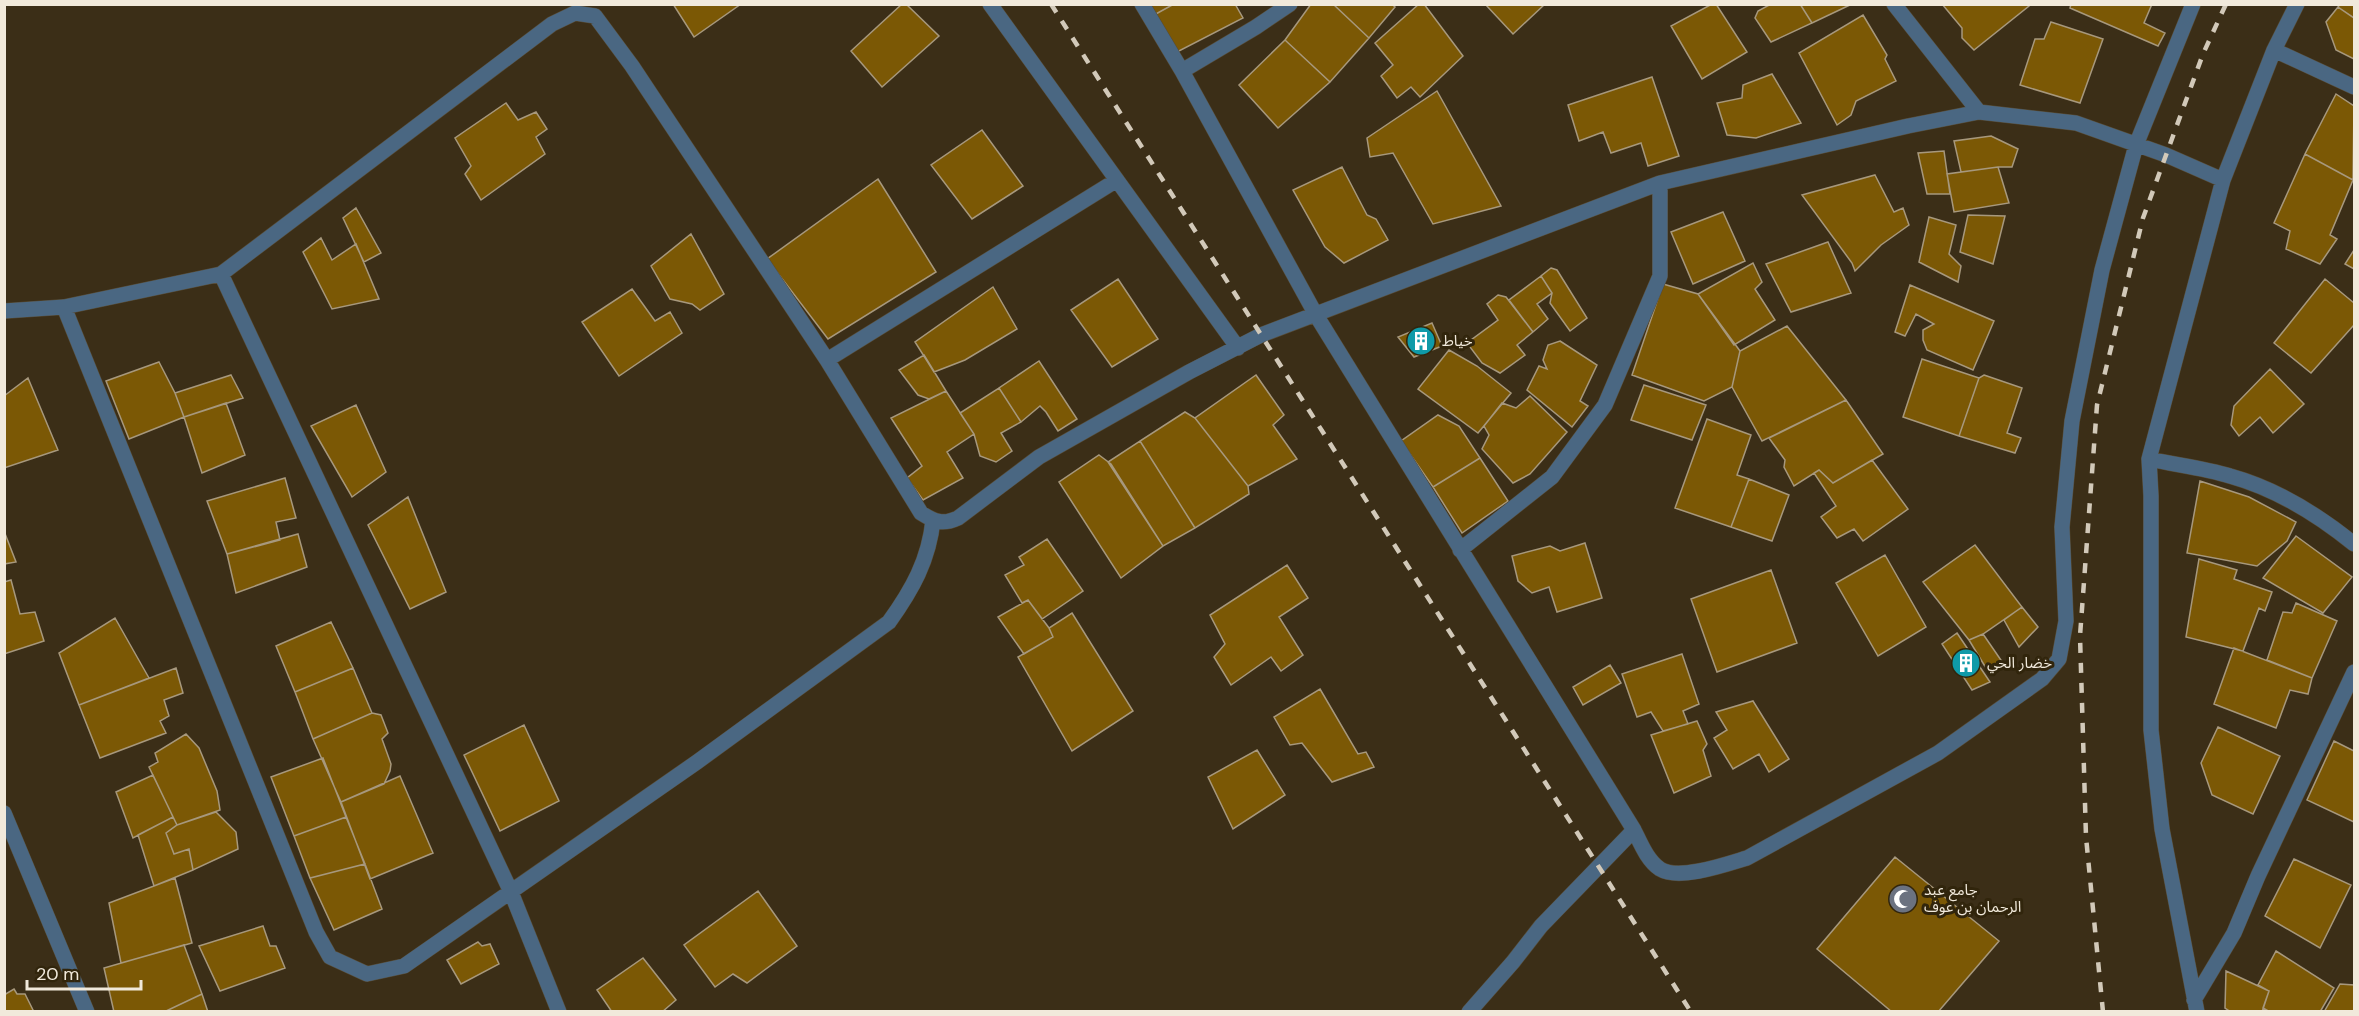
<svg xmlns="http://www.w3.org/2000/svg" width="2359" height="1016" font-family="'DM Sans','Noto Sans Arabic',sans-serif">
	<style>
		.building { fill: #7b5805; stroke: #a7987d; stroke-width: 1.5 }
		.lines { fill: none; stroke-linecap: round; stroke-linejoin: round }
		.minor-casing { stroke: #584c36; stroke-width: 16 }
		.minor { stroke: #4a6782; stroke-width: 15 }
		.rail { stroke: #d2c9b9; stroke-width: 4.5; stroke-dasharray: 10 10; stroke-linecap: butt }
		.labels { text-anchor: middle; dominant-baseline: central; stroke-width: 6; stroke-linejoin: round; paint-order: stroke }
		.poi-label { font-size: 15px; fill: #f1e9db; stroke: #31250c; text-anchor: start }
	</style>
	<rect width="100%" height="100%" fill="#3b2e17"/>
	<!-- building -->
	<path class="building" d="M673,4H741L694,37Z
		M902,4H906L939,36L882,87L851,51Z
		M1148,4H1174L1154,15Z
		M1174,4H1235L1243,18L1177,52L1154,15Z
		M1311,4H1333L1369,38L1330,82L1285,40Z
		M1333,4H1392L1395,7L1369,38Z
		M1419,4H1424L1463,56L1420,97L1411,87L1397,98L1381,76L1393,65L1375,43Z
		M1485,4H1545L1513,34Z
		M1712,4H1716L1747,52L1702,79L1671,26Z
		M1771,4H1800L1812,23L1771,42L1755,18L1758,11Z
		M1800,4H1852L1812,23Z
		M1942,4H2028L2029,6L1974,50L1962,38V28Z
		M2071,4H2152L2144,23L2165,33L2158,46L2070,8Z
		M2340,4H2354V18L2338,7Z
		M2338,7L2354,18V59L2336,50L2326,22Z
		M1863,15L1887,55L1885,59L1896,81L1856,101L1851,115L1837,125L1799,53Z
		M2051,22L2103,39L2080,103L2020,85L2035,39H2044Z
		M1285,40L1330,82L1278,128L1239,85Z
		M1772,74L1801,123L1756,138L1727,135L1717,103L1742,98L1743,85Z
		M1652,77L1679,156L1648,166L1641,143L1611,153L1603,132L1579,141L1568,105Z
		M1437,91L1501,206L1433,224L1393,153L1370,157L1367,138Z
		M2336,94L2354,106L2353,180L2305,154Z
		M506,103L518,120L536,112L547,129L536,137L545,154L481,200L465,174L471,166L455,138Z
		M982,130L1023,186L972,219L931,165Z
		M1991,136L2018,149L2012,167H1998L1961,172L1954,141Z
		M1944,151L1950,194H1927L1918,153Z
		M2305,154L2353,180L2330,235L2337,239L2320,264L2286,249L2290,231L2274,223Z
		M1342,167L1367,215L1376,219L1388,240L1344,263L1325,247L1293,190Z
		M1998,167L2009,203L1954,212L1947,174Z
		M1875,175L1894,212L1903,208L1909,225L1881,245L1855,271L1852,263L1802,195Z
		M878,179L936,272L828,339L767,259Z
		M356,208L381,253L364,262L343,218Z
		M1723,212L1745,261L1693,284L1671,232Z
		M1968,215L2005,216L1993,264L1960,252Z
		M1929,217L1956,225L1949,254L1961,266L1958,282L1919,262Z
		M691,234L724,294L700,310L692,304L670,299L651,266Z
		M321,238L332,260L356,244L379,299L332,309L303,252Z
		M1828,242L1851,293L1791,312L1766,264Z
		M2354,250V269L2345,264Z
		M1753,263L1762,282L1755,289L1775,320L1734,345L1698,294Z
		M1551,268L1557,270L1587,318L1570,331L1550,303L1552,293L1541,276Z
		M1541,276L1552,293L1537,304L1548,319L1533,332L1509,300Z
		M1118,279L1158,339L1112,367L1071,310Z
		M2325,279L2354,303V325L2311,373L2274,343Z
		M1663,284L1698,294L1740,351L1732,387L1704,401L1632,375Z
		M1910,285L1994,321L1973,370L1927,350L1923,340V330L1934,324L1916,314L1905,336L1895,332Z
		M993,287L1017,329L965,360L934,372L915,342Z
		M632,289L655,321L670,312L682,333L619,376L582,322Z
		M1498,295L1506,297L1533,332L1517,345L1525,355L1500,373L1482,363L1467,343L1498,320L1487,304Z
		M1432,323L1442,346L1414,357L1398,337Z
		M1787,326L1846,400L1762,441L1732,387L1740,351Z
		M1560,341L1597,365L1580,401L1588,406L1572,427L1527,390L1539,366L1547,369L1543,360L1548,345Z
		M1449,350L1477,366L1511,393L1478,433L1418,389Z
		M924,355L946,391L929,399L918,395L899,370Z
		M1922,359L1979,378L1959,436L1903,417Z
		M1039,361L1077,419L1058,431L1046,412L1040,406L1021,422L999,388Z
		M159,362L175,393L184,417L129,439L106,381Z
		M2270,369L2304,404L2273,433L2260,417L2239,436L2231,425L2234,406Z
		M231,375L243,398L184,417L175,393Z
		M1256,375L1284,415L1273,425L1297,459L1248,486L1195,418Z
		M1984,375L2022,388L2007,433L2021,438L2015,453L1959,436L1979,378Z
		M28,378L58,450L4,468V396Z
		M1644,385L1706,405L1692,440L1631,420Z
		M999,388L1021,422L1001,433L1012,451L996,462L980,456L974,434L960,413Z
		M946,391L974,434L947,452L963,478L923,500L907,478L922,466L891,418Z
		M1530,396L1567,432L1530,474L1513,483L1482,449L1489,435L1484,426L1502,403L1516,408Z
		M1846,400L1883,454L1833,483L1819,470L1794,486L1784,467L1785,460L1769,438Z
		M226,403L245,455L202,473L184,417Z
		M356,405L386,472L352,497L311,426Z
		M1185,412L1195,418L1248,486L1249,494L1195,528L1140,441Z
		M1438,415L1459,426L1480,458L1433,487L1401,441Z
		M1707,419L1751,435L1737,475L1749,479L1731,527L1675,508Z
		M1140,441L1195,528L1163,546L1108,462Z
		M1099,455L1111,464L1163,546L1121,578L1059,482Z
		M1480,458L1508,501L1462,533L1433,487Z
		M1872,460L1908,509L1863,541L1854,529L1837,538L1821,517L1836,506L1814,473L1819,470L1833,483Z
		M285,478L296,518L276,522L280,540L227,554L207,501Z
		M1749,479L1789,495L1772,541L1731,527Z
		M2200,481L2249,497L2296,522L2287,541L2257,566L2187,553Z
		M408,497L446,592L410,609L368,525Z
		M4,531L16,562L4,564Z
		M298,534L307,567L236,593L227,554Z
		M2296,536L2352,577L2323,613L2263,578Z
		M1047,539L1083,591L1042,619L1028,600L1022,603L1005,575L1024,565L1019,557Z
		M1585,543L1602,598L1557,612L1549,587L1532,593L1518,581L1512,556L1550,546L1560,551Z
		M1975,545L2022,607L1983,634L1969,640L1923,582Z
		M1885,555L1926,627L1878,656L1836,583Z
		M2199,559L2237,570L2234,579L2272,592L2265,611L2259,608L2243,651L2186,637Z
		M1287,565L1308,598L1279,617L1303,655L1281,671L1271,657L1231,685L1214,657L1225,644L1210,615Z
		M1771,570L1797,643L1717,672L1691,599Z
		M11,580L20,614L35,612L44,641L4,654V582Z
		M1028,600L1049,628L1053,637L1024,654L998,617Z
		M2296,603L2337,621L2312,678L2267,660L2283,612L2292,613Z
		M2022,607L2038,627L2019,647L2004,620Z
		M1072,613L1133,711L1072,751L1018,657L1053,637L1049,628Z
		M115,618L149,678L79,705L59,653Z
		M331,622L353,668L295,692L276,646Z
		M1957,633L1990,682L1972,690L1942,644Z
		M1983,634L2005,666L1989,673L1969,640Z
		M2234,648L2312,678L2308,694L2290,690L2276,728L2214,704Z
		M1682,654L1699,704L1683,711L1688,724L1663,731L1651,712L1637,717L1622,674Z
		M1610,665L1621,683L1583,705L1573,687Z
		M176,668L183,693L164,700L169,716L160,721L166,733L100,758L79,705Z
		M353,668L372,713L313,739L295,692Z
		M1320,689L1358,754L1366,752L1374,767L1332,782L1302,743L1290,745L1274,717Z
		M1753,701L1789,759L1769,772L1759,754L1733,769L1714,738L1727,730L1716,712Z
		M372,713L381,715L388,733L382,739L391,764L390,771L384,784L341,802L313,739Z
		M1697,721L1707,744L1703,750L1711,776L1674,793L1651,735Z
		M524,725L559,801L500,831L464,755Z
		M2218,727L2280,756L2253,814L2212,795L2201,763Z
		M186,734L199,748L217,791L220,810L177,825L149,767L158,762L155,753Z
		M2334,741L2354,751V822L2307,800Z
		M1257,750L1285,795L1233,829L1208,777Z
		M323,758L346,817L294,836L271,777Z
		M153,775L173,817L133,838L116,792Z
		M400,776L433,853L370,879L341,802Z
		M216,812L236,832L238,849L193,870L189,849L174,854L166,833L177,825Z
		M173,817L177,825L166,833L174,854L189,849L193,870L154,886L138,835Z
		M346,817L365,864L310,878L294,836Z
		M1895,857L1999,941L1938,1012H1892L1817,949Z
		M2294,859L2351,885L2320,948L2265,916Z
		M365,864L382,909L334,930L310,878Z
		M175,878L192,943L121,963L109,903Z
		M758,891L797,946L747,983L733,974L715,987L684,945Z
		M263,926L270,946H276L285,968L220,991L199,946Z
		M478,942L482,946L490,944L499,964L461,984L447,960Z
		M184,945L202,994L164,1012H114L104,968Z
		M2276,951L2334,988L2320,1012H2270L2263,1008L2269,991L2258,985Z
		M643,958L676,1000L662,1012H612L597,990Z
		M2226,971L2269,991L2262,1012H2231L2225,1008Z
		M2340,984L2354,985V1012H2324Z
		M14,989L17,994H25L34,1012H4V995Z
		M202,994L208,1012H164Z"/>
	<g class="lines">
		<!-- minor casing -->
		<g class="minor-casing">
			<path id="minor" d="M990,4L1238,348
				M1142,4L1182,71L1316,315L1634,830C1641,844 1647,860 1660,869C1679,881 1727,864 1747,858L1938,753L2042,679L2059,659L2066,621L2062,527L2072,421L2102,270L2136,145L2193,4
				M1894,4L1979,112
				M2274,50L2354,87
				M1182,71L1256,27L1290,4
				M221,274L511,892L559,1012
				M64,307L316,932L330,957L367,974L404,966L697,762L889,622C912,590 929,560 933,520
				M4,311L64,307L221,274L552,24L575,13L595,16L632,66L827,360L921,513C935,522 943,525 958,518L1039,457L1189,372L1261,335L1660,183L1908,126L1979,112L2076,123L2166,155L2223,180
				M827,360L1117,180
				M2149,459C2176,465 2204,468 2230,476C2277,489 2317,514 2354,544
				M1460,550L1552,477L1605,405L1660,276V183
				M4,813L87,1012
				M2194,1000L2234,933L2258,876L2354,672
				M1469,1012L1513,962L1541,926L1634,830
				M2197,1012L2162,829L2151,730V496L2149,459L2223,180L2274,50L2297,4"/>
		</g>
		<!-- minor -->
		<use href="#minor" class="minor"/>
		<!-- rail -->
		<path class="rail" d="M1051,4L1691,1012
			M2103,1012L2086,837L2080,636L2097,405L2143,218L2203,54L2226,4"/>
	</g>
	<!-- icons -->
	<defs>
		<g id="building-disc" transform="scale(1.5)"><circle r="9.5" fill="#0f9aa8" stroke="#31250c"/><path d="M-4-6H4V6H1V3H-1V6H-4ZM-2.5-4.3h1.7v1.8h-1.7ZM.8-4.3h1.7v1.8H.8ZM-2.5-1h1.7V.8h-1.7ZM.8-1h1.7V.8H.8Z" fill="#fff"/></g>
		<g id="mosque-disc" transform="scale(1.5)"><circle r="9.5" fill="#6b7280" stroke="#31250c"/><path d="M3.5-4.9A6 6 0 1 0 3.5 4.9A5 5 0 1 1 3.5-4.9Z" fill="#fff"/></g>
	</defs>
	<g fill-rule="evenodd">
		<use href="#building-disc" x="1421" y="341"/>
		<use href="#building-disc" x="1966" y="663"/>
		<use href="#mosque-disc" x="1903" y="899"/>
	</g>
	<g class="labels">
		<!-- poi labels -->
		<g class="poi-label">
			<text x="1442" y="341">خياط</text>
			<text x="1987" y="663">خضار الحي</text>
			<text x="1924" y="890">جامع عبد<tspan x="1924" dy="17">الرحمان بن عوف</tspan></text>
		</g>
	</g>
	<!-- border -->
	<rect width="2359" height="1016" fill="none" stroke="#f1e9db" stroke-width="12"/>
	<!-- scale -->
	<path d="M27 980v9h114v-9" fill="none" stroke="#f1e9db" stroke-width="3"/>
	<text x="36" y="980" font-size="18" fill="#f1e9db" stroke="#31250c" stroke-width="4.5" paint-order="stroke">20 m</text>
</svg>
